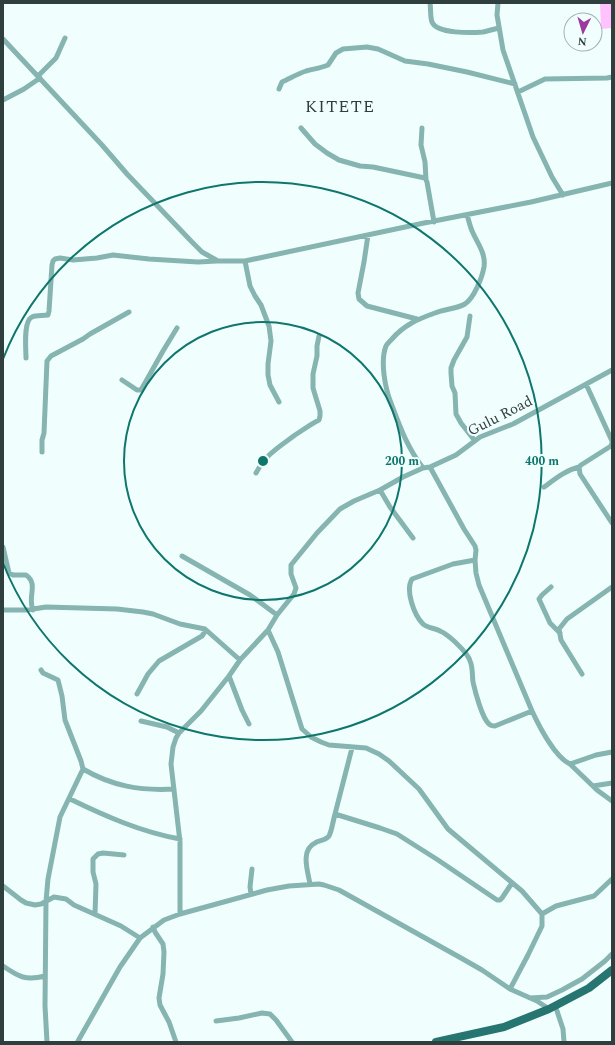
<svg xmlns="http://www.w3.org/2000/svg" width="615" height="1045" font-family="Spectral,serif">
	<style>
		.green { fill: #ffc2fe }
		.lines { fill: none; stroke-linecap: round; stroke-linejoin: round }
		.street { stroke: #86b4b1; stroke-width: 5 }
		.primary { stroke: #267571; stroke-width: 8 }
		.ring { fill: none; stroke: #0f766e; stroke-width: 2 }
		.labels { text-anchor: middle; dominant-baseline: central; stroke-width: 4; stroke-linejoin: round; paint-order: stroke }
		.street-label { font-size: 15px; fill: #2f3f3d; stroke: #f0fffd }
		.quarter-label { font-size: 17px; letter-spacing: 1px; fill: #2f3f3d; stroke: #f0fffd }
		.centre { fill: #0f766e; stroke: #f0fffd; stroke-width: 2 }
		.ring-label { font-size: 12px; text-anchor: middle; font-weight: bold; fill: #0f766e; stroke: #f0fffd; stroke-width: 4; stroke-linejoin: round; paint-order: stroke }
	</style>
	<rect width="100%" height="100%" fill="#f0fffd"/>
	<!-- green -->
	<path class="green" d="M600,3H612V28L601,29Z"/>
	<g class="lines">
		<!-- street -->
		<path class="street" d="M430,3C431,9 430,17 432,22C437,34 472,33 483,32C488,31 494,29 499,28
			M498,3L497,15L503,50L533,137L552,177L563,195
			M3,39L102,145L127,174L192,242L202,252L218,261H245L424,223L531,202L612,183
			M38,76L56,58L65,38
			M279,89L282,82C289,79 297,74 306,71C313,69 321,68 328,65L336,53L343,49L367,47L378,49L405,61L428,64L467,72L515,84
			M518,92L545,79L607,78L612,77
			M3,100L24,89L40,78
			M301,128L315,144L327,153L339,160L360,166L373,167L425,178L427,182L434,222
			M422,128L421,145L425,162L426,180
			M368,235L364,262L358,293L359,299L367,306L417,319
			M245,261L250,286L255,296L261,305L269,326L271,341L268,364V375L270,385L279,402
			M470,316L467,337L454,360L451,368V373L452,386L455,393L456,414L461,423L475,441
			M26,358C26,349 23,321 32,317C36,315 43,316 48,315L49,311L52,265L53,261L55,259L60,258L73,260L97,258L113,255L149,259L198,262L217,261
			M122,380L137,390H141L163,351L177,328
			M586,384L612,441
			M612,443L611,446L581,465L579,467L580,474L612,523
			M42,452V440L44,433L47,361L51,356L83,339L90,334L129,312
			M430,467L464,529L475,546L476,550L475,560L476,573L479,585L532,711C539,726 555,757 570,764L597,790L612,801
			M423,468C407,447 400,427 391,403C385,388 380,361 386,346C387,344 390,341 392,339C404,325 418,319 435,313C445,309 456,309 465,304C474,298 482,278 484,267C486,254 478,244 473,233C470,227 469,221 467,215
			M256,473C266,454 279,447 295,435C303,430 311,424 319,420L320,416V411L313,388V374L317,356V346L319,336
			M544,487C555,479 566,470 579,467
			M380,490L390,507L413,538
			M3,547L9,573L13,575H26C39,584 27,597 33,610
			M182,556L250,595L277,615
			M475,560L453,564L412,579C405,590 414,615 423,624C427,628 435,628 440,631C449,635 461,647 467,655C468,657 470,659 470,661C473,667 472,675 473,682C475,691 482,718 489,724C491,726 492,726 495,726L532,711
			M551,587L542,595L539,599L550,623L560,633
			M3,610H27L46,607L117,609L143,612L153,614L180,624L205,629L240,660
			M268,630L278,652L302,729L311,737L321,742L329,745L366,748L379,754L389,761L419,789L448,829L522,891L542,914V926L528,955L510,989
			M41,670L43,673L58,680L62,696L65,720L81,761L83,769L60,817L48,879L46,901L45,1006L47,1042
			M582,674L561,640L559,629L567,619L612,587
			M229,676L242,710L249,724
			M137,694L148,674L159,661L202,636L206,630
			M141,721L167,727L179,733
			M352,748L335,814L380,828L397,834L438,860L497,900H500L502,898L512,883
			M570,764L596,755L612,752
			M83,769C112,786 140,791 174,789
			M593,786L612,783
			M70,799C105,816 141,832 180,839
			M310,884C308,872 300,850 315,843C319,840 325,841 329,836C332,830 333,821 335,814
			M3,886L21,900L26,903L35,905L41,904L54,897L66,899L74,905L121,926L140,938
			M251,894L250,887L252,869
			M95,914L96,884L93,872V859L98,854L103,853L124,855
			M180,914V842L171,764L173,747L176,738L179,733L201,711L229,676L240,660L268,630L277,615L294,594L296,588L291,574V565L317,533L340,509L354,501L380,490L403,477L423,468L430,467L456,455L480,437L513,424L612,370
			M542,914L556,906L594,896L612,879
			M153,927L155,932L163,944L164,952L163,974L159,998L160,1005L169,1022L176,1042
			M3,966C19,977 26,981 45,976
			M530,998L547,997L562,990L582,979L605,961L612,954
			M555,1005L563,1029L564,1042
			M216,1021L239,1018L262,1013L270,1014L276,1020L292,1042
			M78,1041L120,967L140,938L164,920L180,914L267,890L289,886L319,884L324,885L339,890L461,958L482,970L510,989L537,1001L549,1009"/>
		<!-- primary -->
		<path class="primary" d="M436,1042L504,1027L549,1009L589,988L612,970"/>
	</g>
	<!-- distance rings -->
	<g class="ring">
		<circle cx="263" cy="461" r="139"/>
		<path d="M3 359A279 279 0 1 1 3 563"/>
	</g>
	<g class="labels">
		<!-- street labels -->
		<g class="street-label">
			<text transform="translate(500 416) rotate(-27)">Gulu Road</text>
		</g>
		<!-- quarter labels -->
		<g class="quarter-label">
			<text x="340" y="107">KITETE</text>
		</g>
	</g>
	<circle cx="263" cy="461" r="6" class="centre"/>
	<g class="ring-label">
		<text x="402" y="465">200 m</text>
		<text x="542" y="465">400 m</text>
	</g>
	<!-- border -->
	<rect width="615" height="1045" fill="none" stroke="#2f3f3d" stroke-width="8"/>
	<!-- north arrow -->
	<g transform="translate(583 32) rotate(185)"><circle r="19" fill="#f0fffd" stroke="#a3b2b0"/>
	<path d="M0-3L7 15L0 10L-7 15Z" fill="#9d3a9f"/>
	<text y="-6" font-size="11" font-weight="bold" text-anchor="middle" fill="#2f3f3d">N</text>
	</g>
</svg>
